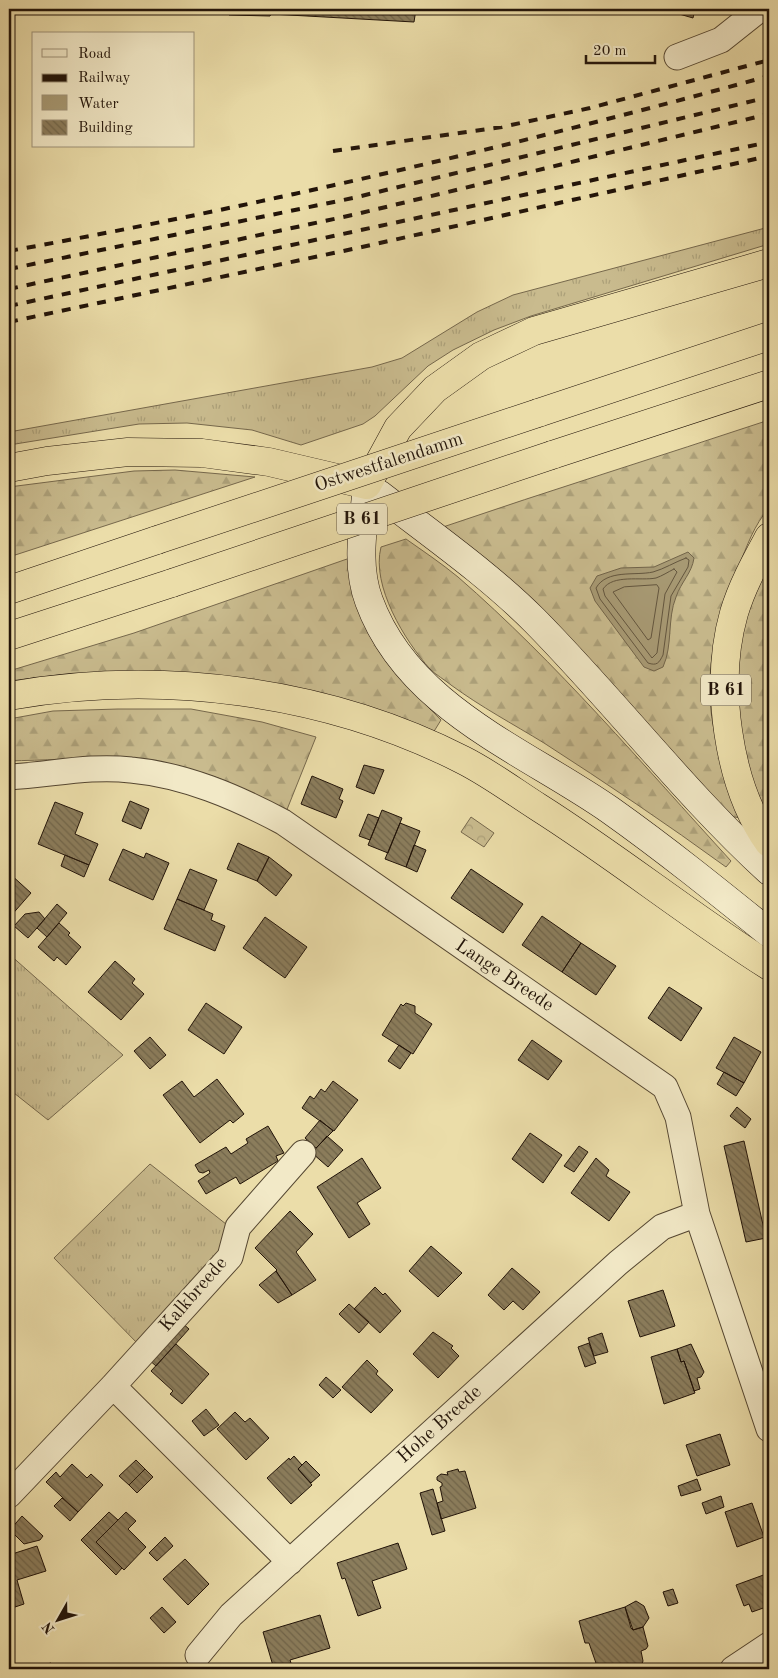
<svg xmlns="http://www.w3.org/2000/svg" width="778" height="1678" font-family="'Old Standard TT',serif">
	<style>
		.grass { fill: url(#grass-tufts); stroke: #76684c }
		.forest { fill: url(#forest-firs); stroke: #76684c }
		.park { fill: url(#park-crowns); stroke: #76684c }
		.water { fill: #a79973; stroke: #726449 }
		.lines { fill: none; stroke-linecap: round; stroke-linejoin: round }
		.shore { stroke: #64563e; stroke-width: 1 }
		.building { fill: url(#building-back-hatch); stroke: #221409 }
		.street-casing { stroke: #544631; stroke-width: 27 }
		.secondary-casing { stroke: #221409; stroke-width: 29 }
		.highway-casing { stroke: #221409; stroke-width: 29 }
		.street { stroke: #f2e9c7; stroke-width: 25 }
		.secondary { stroke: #f2e9c7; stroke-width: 28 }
		.highway { stroke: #ebdda9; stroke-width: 28 }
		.rail { stroke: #221409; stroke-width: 4; stroke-dasharray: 9 9; stroke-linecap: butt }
		.highway-bridge-casing { stroke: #221409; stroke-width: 29; stroke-linecap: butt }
		.highway-bridge { stroke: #ebdda9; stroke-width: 28 }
		.labels { text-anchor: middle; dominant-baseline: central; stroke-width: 5; stroke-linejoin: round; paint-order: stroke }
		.shield { fill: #f2e9c7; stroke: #605442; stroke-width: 1 }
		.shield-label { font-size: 18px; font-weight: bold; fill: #221409 }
		.street-label { font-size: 19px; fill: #221409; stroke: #f2e9c7 }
	</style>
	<defs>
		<pattern id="grass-tufts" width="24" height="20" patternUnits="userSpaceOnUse" patternTransform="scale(1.25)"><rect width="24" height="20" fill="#c9bb8e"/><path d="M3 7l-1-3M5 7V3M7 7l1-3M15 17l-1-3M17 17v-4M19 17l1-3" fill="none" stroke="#aca079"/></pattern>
		<pattern id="forest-firs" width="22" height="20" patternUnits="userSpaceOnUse" patternTransform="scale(1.25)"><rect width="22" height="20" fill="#c9bb8e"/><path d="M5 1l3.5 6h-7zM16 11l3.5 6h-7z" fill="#aca079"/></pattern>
		<pattern id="park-crowns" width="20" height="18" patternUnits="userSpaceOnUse" patternTransform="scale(1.25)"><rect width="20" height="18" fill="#c9bb8e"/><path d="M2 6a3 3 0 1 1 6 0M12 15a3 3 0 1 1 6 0" fill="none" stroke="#aca079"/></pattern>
		<pattern id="building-back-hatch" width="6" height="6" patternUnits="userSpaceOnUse" patternTransform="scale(1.25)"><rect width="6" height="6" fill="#8b7d5c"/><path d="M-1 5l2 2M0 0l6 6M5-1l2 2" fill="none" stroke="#71654a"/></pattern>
	</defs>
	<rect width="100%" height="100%" fill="#ebdda9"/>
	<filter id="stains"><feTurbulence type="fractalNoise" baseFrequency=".004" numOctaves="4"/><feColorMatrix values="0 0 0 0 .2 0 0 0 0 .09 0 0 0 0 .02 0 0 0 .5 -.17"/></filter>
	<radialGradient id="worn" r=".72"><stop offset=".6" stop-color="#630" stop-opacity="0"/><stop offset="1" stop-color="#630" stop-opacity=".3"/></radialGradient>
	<!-- grass -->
	<path class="grass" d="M769,227V244L531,316L494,330L453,350L428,366L375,416L363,424L301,445L252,430L187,423L139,424L9,445V432L372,367L402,358L477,312L513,295Z
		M9,954L123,1055L48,1120L9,1089Z
		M150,1164L231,1228L224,1252L139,1345L54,1258Z"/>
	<!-- forest -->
	<path class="forest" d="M769,420V508C754,525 747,546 738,568C715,620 701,682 716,738C723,765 734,792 743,818L734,817L699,783L550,616L443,527C551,490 661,456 769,420Z
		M175,470L255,477L9,557V487L134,471Z
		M406,539C423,551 441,563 458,577C557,663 643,765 731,861L726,867C667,824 606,783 544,743C513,724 481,707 451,685C445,680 436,675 430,669C405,641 371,586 381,547Z
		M347,559L359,599L400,678L441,720L433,733L121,673L59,675L9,681V671L134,633Z
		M769,562V830L749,791L731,690L747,612Z
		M118,709H191L262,722L316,737L286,812C264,800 242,787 218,778C153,754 76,759 9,761V719L53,711Z"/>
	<!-- park -->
	<path class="park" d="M471,817L494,833L484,847L461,832Z"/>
	<!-- water -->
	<path class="water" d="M688,552L694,558C692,573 681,582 676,597C667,619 673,645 663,667L654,671L644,667L595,601L590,588L597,576L621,568L654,567Z"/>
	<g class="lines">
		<!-- shore -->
		<path class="shore" d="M686,558L689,560L688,567L671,596L663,655C659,663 657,666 648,663L600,599L596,588C607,569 635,576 653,572C664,569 675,562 686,558Z
			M674,569L677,572L665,594L657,653L652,658L605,596L603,589C613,574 641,581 656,578C662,576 668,572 674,569Z
			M657,585L659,588L651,638L648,640L613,592L624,587Z"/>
	</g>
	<!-- building -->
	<path class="building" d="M216,9H416L414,22L271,14L270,16L229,15L230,12H215Z
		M662,9H695L693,18Z
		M364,765L384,770L374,794L356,787Z
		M312,776L343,789L339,799L343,801L336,818L301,804Z
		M130,801L149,809L141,829L122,821Z
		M55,802L83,813L75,834L98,844L89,865L38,844Z
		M382,810L402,818L388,853L368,845Z
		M368,814L379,818L370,840L359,836Z
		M400,823L420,831L406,867L385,859Z
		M238,843L269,857L257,881L227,869Z
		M414,845L426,850L417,872L406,867Z
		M123,849L144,858L146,853L169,863L153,900L109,880Z
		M65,855L89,865L84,877L61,866Z
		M269,857L292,875L276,896L257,881Z
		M190,869L217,880L204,910L177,899Z
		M471,869L523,904L503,933L451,898Z
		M9,873L31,893L9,918Z
		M177,899L213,914L211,920L225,926L215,951L164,929Z
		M57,904L67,913L47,937L37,928Z
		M39,912L45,919L28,938L14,926L25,914Z
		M542,916L581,943L562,972L522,945Z
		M265,917L307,947L285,978L243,948Z
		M59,923L70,933L68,935L81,947L66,965L57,957L54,961L38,947Z
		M581,943L616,966L596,995L562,972Z
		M115,961L135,979L132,983L144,994L121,1020L88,992Z
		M669,987L702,1008L681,1041L648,1018Z
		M206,1003L242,1027L224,1054L188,1030Z
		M406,1003L415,1006V1013L432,1024L413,1054L382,1035L401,1004L403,1006Z
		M150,1037L166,1055L150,1069L134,1051Z
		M734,1037L761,1052L744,1083L716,1068Z
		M532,1040L562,1061L548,1080L518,1060Z
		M399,1045L411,1053L400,1069L388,1061Z
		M724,1072L744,1083L736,1096L717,1084Z
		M217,1079L244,1114L233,1123L230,1120L200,1143L163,1095L182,1081L194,1097Z
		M333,1081L358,1100L334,1131L302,1108L310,1096L314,1099L321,1089L325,1092Z
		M737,1107L751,1119L745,1128L730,1116Z
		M320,1120L333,1131L316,1148L305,1138Z
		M268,1126L284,1153L276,1156L278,1161L240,1184L236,1177L206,1194L198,1181L210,1173L209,1170L203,1173L199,1172L195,1165L226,1147L231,1154L248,1143L246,1139Z
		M530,1133L562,1155L543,1183L512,1159Z
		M327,1136L343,1150L328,1167L312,1153Z
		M744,1141L766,1238L746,1242L724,1146Z
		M579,1146L588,1152L574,1172L564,1166Z
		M362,1158L381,1188L357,1203L370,1224L349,1238L317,1187Z
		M596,1158L609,1170L606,1176L630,1192L609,1221L571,1193Z
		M290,1211L313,1234L296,1252L316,1280L292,1295L276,1271L277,1270L255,1248Z
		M431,1246L462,1273L438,1297L409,1271Z
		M512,1268L540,1292L523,1310L513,1301L504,1310L488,1295Z
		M276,1271L292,1295L278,1303L259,1285Z
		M375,1287L383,1295L385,1293L401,1311L380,1333L354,1309Z
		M663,1290L675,1326L640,1337L628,1301Z
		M349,1304L369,1322L359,1333L339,1314Z
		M181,1322L189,1329L156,1366L148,1359Z
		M433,1332L453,1346L451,1348L459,1356L438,1378L413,1354Z
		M602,1333L608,1352L594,1356L588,1338Z
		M589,1343L596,1363L585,1367L578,1347Z
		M176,1344L209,1374L182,1404L170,1394L173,1391L151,1371Z
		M691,1344L704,1372L701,1377L697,1378L700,1389L694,1391L684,1361L681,1362L677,1349Z
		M677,1349L681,1362L684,1361L695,1393L664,1404L651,1357Z
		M367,1360L378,1371L376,1374L393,1390L371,1413L342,1387Z
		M326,1377L341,1390L333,1398L319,1385Z
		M206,1409L219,1425L204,1436L192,1421Z
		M235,1412L245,1422L250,1418L269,1438L246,1460L217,1429Z
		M720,1434L730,1465L697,1476L686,1445Z
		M294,1456L302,1465L298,1469L312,1485L291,1504L267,1478L289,1458L290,1460Z
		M136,1460L145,1469L129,1485L119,1476Z
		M306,1461L320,1475L311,1483L298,1469Z
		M72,1464L87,1478L91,1474L103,1485L78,1512L46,1482L56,1472L60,1477Z
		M145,1469L153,1477L137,1493L129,1485Z
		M458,1469L459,1472L465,1471L476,1508L441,1519L437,1503L443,1501L440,1487L442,1486V1483L437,1480V1477L441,1474L448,1475L447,1472Z
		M697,1479L701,1490L681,1496L678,1486Z
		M433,1489L445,1531L432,1535L420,1493Z
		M721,1496L724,1507L706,1514L702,1503Z
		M62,1498L78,1512L70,1521L54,1506Z
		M752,1503L764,1537L737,1547L725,1512Z
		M109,1512L118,1520L96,1542L122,1568L116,1575L81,1540Z
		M126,1512L136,1521L128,1529L146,1547L124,1570L96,1542Z
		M22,1516L43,1536L40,1540L24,1544L10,1530Z
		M165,1537L173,1546L157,1561L149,1553Z
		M398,1543L407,1569L372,1581L381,1608L358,1616L345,1578L342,1579L337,1563Z
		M37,1546L46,1571L17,1580L24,1604L9,1609V1555Z
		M185,1559L209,1584L188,1605L163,1579Z
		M769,1573V1606L752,1612L749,1604L744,1606L736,1585Z
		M673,1589L678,1603L668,1606L663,1592Z
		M636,1601L644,1606L649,1618L643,1627L633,1630L625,1607Z
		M162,1607L176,1622L164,1633L150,1618Z
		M625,1607L631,1628L633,1630L643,1627L648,1646L646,1649L641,1651L643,1661L640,1669H598L589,1643H585L579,1621Z
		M320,1615L330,1648L290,1660L293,1669H274L263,1632Z
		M51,1663L53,1669H28Z"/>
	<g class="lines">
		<!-- street casing -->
		<g class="street-casing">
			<path id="street" d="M677,57L721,40L760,9
				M9,777C50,775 90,765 131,770C185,775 236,797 283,822L665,1087L678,1117L697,1214L769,1429
				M113,1386L290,1562
				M9,1495L113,1386L230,1257L238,1227L303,1153
				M198,1655L231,1615L618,1263L662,1227L697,1214
				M733,1669L769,1645"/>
		</g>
		<!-- secondary casing -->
		<g class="secondary-casing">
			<path id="secondary" d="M367,485C364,523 355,564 369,601C408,708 524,750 610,810C665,849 717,891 769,933
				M379,494C432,535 488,574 535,621C615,702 685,794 769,871"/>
		</g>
		<!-- highway casing -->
		<g class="highway-casing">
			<path id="highway" d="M538,413L769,336
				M552,455L769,384
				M9,468L47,461L128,452L202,453L269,462L367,485L398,428L435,389L481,356L534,331L769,263
				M769,537C756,561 742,586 734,613C714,683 727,784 769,843
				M9,590L157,540
				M9,636L172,583
				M9,696C160,669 326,690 463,760C489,773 513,791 538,807C617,857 690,916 769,966"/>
		</g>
		<!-- street -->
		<use href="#street" class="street"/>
		<!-- secondary -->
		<use href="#secondary" class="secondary"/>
		<!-- highway -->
		<use href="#highway" class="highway"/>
		<!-- rail -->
		<path class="rail" d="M333,151L502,127L590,108L769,60
			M9,251C265,205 518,145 769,76
			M9,269L353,198L769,97
			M9,289L357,214L769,114
			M9,306L769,142
			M9,322L362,247L769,156"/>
		<!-- highway-bridge casing -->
		<g class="highway-bridge-casing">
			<path id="highway-bridge" d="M157,540L538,413
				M172,583L552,455"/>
		</g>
		<!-- highway-bridge -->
		<use href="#highway-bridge" class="highway-bridge"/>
	</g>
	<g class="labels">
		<!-- shield labels -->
		<g class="shield">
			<rect x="337" y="503.5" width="50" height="31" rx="4"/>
			<rect x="701" y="674.5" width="50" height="31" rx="4"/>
		</g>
		<g class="shield-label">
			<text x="362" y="519">B 61</text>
			<text x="726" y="690">B 61</text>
		</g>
		<!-- street labels -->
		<g class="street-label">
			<text transform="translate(389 463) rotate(-18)">Ostwestfalendamm</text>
			<text transform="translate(504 976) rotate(34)">Lange Breede</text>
			<text transform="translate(194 1295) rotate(-49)">Kalkbreede</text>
			<text transform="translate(440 1425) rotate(-42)">Hohe Breede</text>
		</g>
	</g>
	<!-- margin -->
	<rect width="778" height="1678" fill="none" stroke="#ebdda9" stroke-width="30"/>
	<rect x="10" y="10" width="758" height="1658" fill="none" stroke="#221409" stroke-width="2.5"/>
	<rect x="15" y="15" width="748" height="1648" fill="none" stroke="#221409"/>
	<!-- legend -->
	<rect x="32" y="32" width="162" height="115" fill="#f2e9c7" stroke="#9f947b"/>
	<rect x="42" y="49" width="25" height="8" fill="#f2e9c7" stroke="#9f947b"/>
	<text x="78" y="58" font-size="15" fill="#221409">Road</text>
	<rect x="42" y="74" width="25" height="8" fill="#221409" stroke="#9f947b"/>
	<text x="78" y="82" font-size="15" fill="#221409">Railway</text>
	<rect x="42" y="95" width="25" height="15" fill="#a79973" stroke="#9f947b"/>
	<text x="78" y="108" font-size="15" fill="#221409">Water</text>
	<rect x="42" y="120" width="25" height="15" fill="url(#building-back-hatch)" stroke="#9f947b"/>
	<text x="78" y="132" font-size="15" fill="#221409">Building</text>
	<!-- north arrow -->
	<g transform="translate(58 1620) rotate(231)" stroke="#f2e9c7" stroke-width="4" paint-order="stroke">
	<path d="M0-4L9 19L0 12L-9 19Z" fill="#221409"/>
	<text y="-8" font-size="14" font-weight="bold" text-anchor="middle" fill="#221409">N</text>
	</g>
	<!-- scale -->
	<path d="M586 55v8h69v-8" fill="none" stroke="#221409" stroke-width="2.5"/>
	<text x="593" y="55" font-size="15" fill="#221409" stroke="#f2e9c7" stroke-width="4" paint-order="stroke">20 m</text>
	<rect width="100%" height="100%" filter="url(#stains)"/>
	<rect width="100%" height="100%" fill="url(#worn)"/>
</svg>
